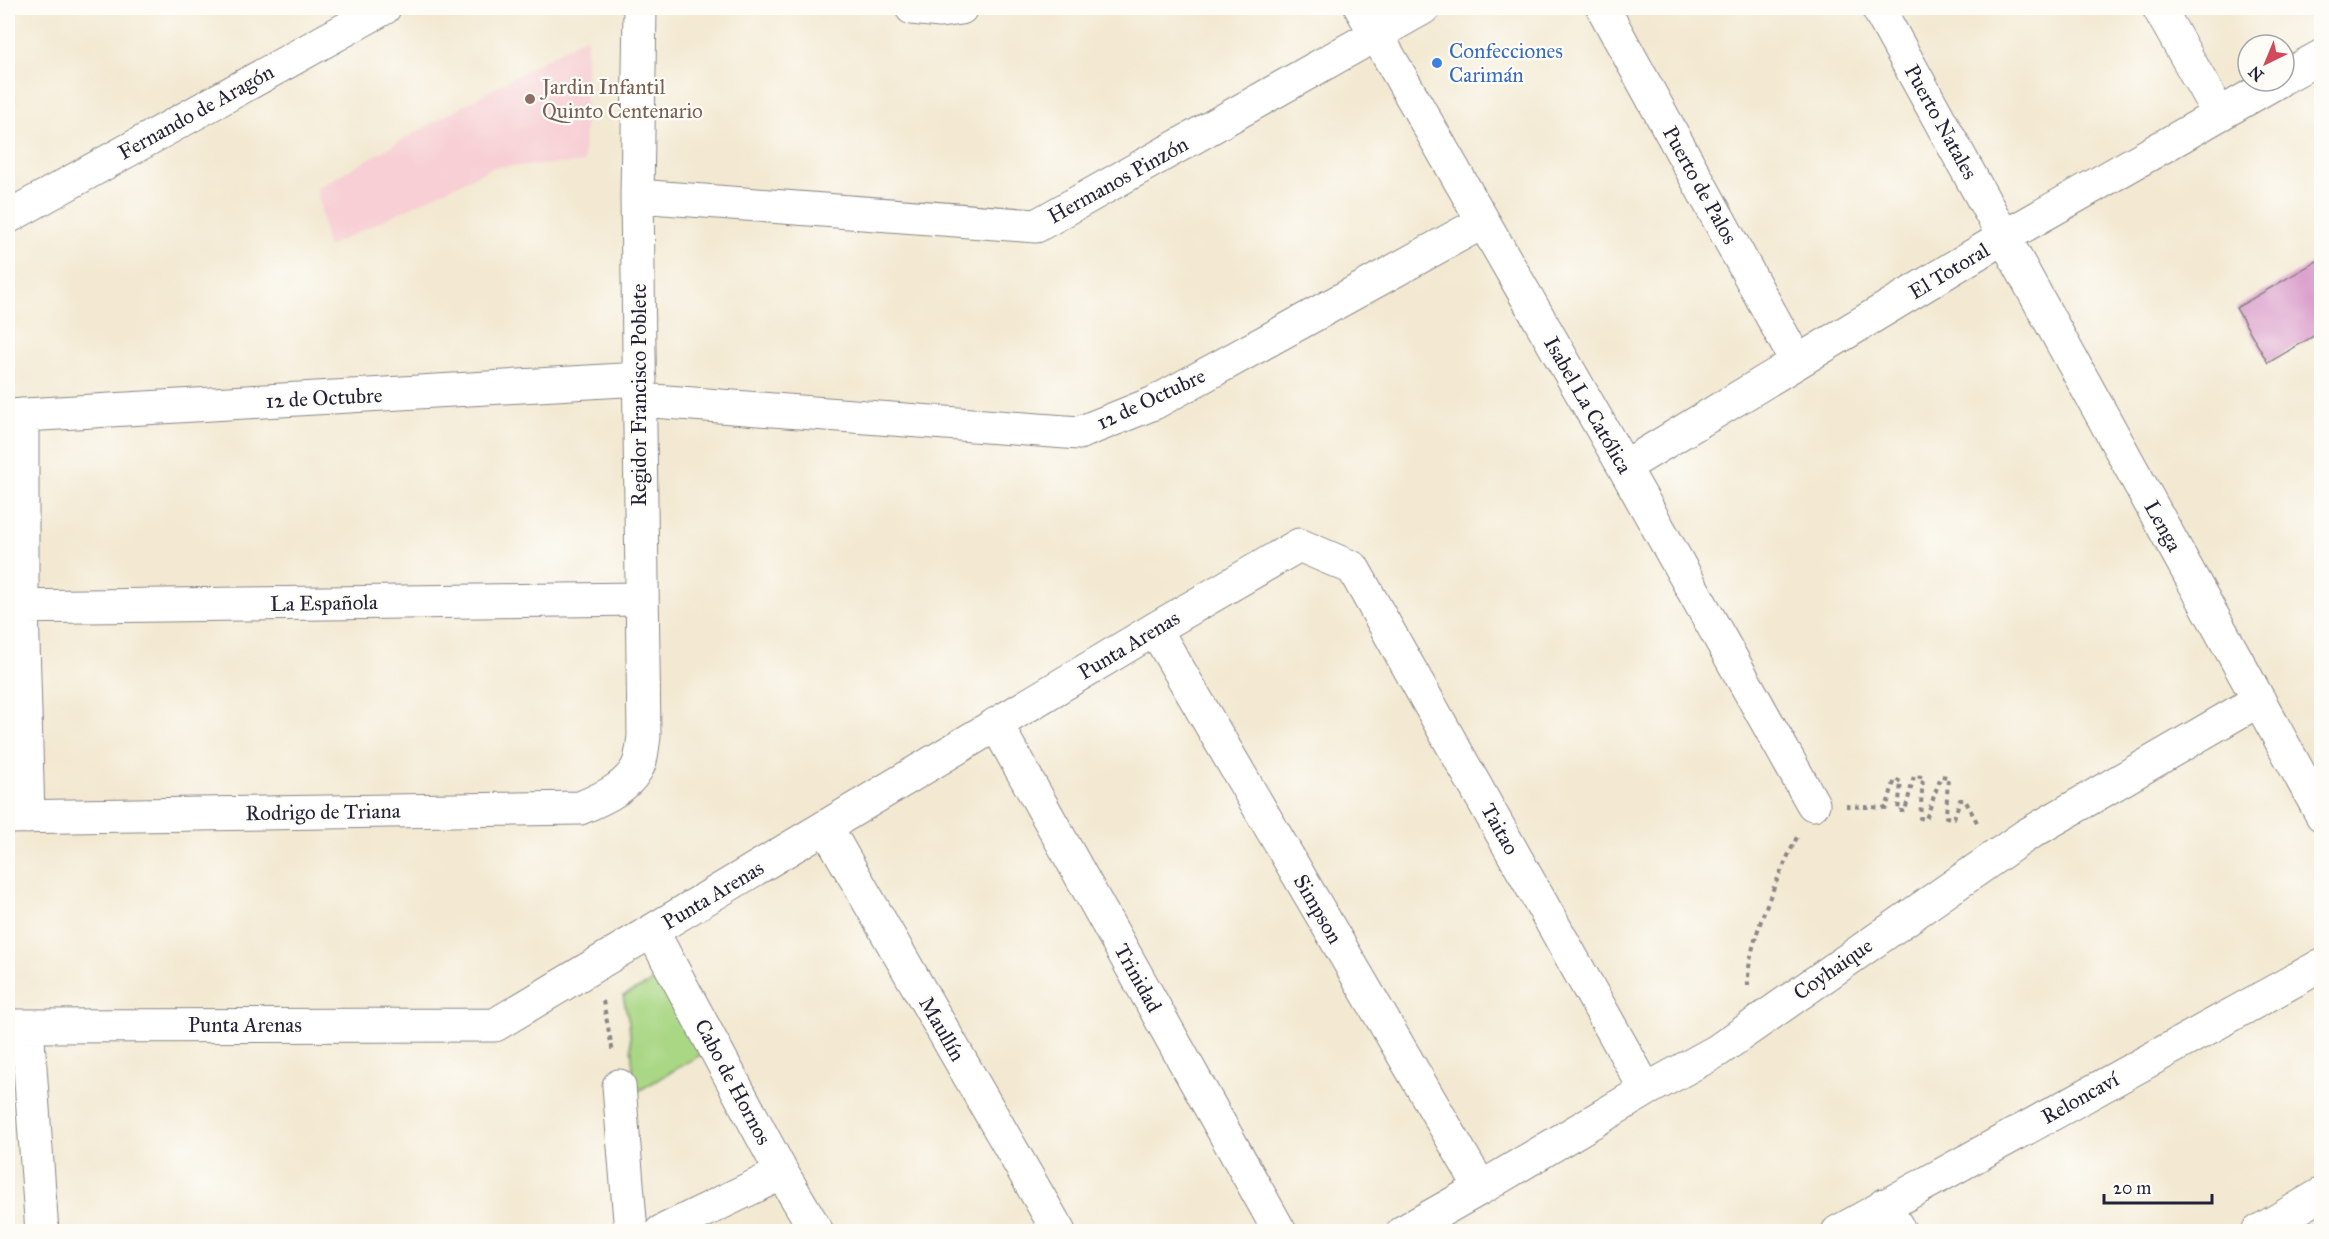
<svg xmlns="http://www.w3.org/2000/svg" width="2329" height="1239" font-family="'IM FELL Great Primer',serif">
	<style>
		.built { fill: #f7cfd4 }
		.green { fill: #a9d784; stroke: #667c60; stroke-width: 1.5 }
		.building { fill: #d58fc4 }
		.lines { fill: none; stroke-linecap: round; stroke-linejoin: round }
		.minor-casing { stroke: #8a8686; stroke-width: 35 }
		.path { stroke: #8a8686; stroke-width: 4; stroke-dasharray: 4.5 4.5; stroke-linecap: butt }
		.minor { stroke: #fff; stroke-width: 33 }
		.shop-dot { fill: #3f7fe0; stroke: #fdfcf7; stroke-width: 2 }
		.education-dot { fill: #8d6e63; stroke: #fdfcf7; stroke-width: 2 }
		.labels { text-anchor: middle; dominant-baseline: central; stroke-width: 4.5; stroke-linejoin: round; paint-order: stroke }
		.shop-label { font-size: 21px; fill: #366cbe; stroke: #fdfcf7; text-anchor: start }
		.education-label { font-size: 21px; fill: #785e54; stroke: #fdfcf7; text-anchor: start }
		.street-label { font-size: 21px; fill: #22223b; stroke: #fdfcf7 }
	</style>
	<rect width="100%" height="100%" fill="#fdfcf7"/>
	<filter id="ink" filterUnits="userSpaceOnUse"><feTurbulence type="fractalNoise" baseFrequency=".0167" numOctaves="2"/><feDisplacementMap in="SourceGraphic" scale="12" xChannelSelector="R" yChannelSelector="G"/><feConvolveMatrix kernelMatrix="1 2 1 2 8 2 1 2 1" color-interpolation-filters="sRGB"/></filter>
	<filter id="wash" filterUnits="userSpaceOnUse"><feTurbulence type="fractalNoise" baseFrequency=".008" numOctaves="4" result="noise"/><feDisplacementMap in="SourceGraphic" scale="24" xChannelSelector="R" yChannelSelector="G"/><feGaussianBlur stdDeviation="1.35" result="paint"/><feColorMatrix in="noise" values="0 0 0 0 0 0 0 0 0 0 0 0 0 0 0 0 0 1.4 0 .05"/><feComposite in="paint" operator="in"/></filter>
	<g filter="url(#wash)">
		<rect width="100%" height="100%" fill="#f3e9d2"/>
		<!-- built -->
		<path class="built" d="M587,36L584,163L494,167L327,247L317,188Z"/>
		<!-- green -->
		<path class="green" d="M662,977L702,1054L635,1093L629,1022L623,996Z"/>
		<g id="blocks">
			<!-- building -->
			<path class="building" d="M2322,258V331L2268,363L2236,308Z"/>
		</g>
	</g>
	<g filter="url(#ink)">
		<use href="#blocks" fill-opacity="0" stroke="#8a8686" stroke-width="1.5"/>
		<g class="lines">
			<!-- minor casing -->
			<g class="minor-casing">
				<path id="minor" d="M912,8L940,11L961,8
					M1361,8L1624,467L1813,804
					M1603,8L1797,362
					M1878,8L2322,815
					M2159,8L2219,114
					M2284,77L2322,56
					M637,196L1036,226L1423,8
					M8,217L384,8
					M640,400L1079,433L1154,403L1483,222
					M22,415V606L28,817
					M8,416L640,379
					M1624,467L2004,237L2278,81
					M8,607L641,599
					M1155,629L1481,1188
					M996,724L1280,1232
					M8,817L580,808C602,799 632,786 640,761C642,753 643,744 644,736L637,196L640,8
					M826,827L1059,1232
					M652,931L782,1173L817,1232
					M8,1026L495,1025L1155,629L1299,545L1353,568L1646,1090
					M27,1026L42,1232
					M619,1086L631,1232
					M1884,1205L1900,1232
					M661,1232L782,1173
					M1403,1232L1481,1188L1646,1090L1717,1051L2025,836L2259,700
					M1838,1232L2322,965
					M2258,1232L2322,1194"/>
			</g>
			<!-- path -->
			<path class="path" d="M1846,806L1886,808L1895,779L1901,782L1898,811H1905L1914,776L1923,777L1920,818L1926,819L1941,776L1948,777L1946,817L1954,818L1960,800H1965L1979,826
				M1748,986C1746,944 1779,874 1798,835
				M603,1001L613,1053"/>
			<!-- minor -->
			<use href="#minor" class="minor"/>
		</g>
	</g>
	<!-- markers -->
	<circle class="shop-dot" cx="1437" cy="63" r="6"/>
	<circle class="education-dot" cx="530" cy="99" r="6"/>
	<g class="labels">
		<!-- shop labels -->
		<g class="shop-label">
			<text x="1449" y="51">Confecciones<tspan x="1449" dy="24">Carimán</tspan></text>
		</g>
		<!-- education labels -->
		<g class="education-label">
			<text x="542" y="87">Jardin Infantil<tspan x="542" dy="24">Quinto Centenario</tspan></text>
		</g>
		<!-- street labels -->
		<g class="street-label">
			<text transform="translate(196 112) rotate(-29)">Fernando de Aragón</text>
			<text transform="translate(1941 122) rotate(61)">Puerto Natales</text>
			<text transform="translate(1118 180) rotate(-29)">Hermanos Pinzón</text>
			<text transform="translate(1700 185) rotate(61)">Puerto de Palos</text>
			<text transform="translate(1949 271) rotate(-31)">El Totoral</text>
			<text transform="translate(639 395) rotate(-90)">Regidor Francisco Poblete</text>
			<text transform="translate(324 398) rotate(-3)">12 de Octubre</text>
			<text transform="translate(1151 399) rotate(-25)">12 de Octubre</text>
			<text transform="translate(1588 405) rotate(60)">Isabel La Católica</text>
			<text transform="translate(2163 526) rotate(61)">Lenga</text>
			<text transform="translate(324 603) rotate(-1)">La Española</text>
			<text transform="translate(1129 645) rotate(-31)">Punta Arenas</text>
			<text transform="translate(323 812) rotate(-1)">Rodrigo de Triana</text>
			<text transform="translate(1500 829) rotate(61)">Taitao</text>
			<text transform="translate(713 895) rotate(-31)">Punta Arenas</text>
			<text transform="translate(1318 909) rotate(60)">Simpson</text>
			<text transform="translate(1833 969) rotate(-35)">Coyhaique</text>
			<text transform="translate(1138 978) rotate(61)">Trinidad</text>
			<text x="245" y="1025">Punta Arenas</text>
			<text transform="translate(942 1029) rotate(60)">Maullín</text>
			<text transform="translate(733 1082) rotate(62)">Cabo de Hornos</text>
			<text transform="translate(2080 1098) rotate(-29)">Reloncaví</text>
		</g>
	</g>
	<!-- margin -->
	<rect width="2329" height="1239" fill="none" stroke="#fdfcf7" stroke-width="30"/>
	<!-- north arrow -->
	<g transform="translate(2266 63) rotate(223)"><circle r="28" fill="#fdfcf7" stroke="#a5a5ac" stroke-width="1.5"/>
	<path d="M0-4.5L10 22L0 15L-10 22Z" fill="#d1495b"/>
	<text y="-9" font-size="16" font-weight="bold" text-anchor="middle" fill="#22223b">N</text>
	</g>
	<!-- scale -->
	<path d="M2104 1194v9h108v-9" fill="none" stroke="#22223b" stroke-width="3"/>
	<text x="2113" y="1194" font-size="18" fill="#22223b" stroke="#fdfcf7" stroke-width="4.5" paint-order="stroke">20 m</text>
</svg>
